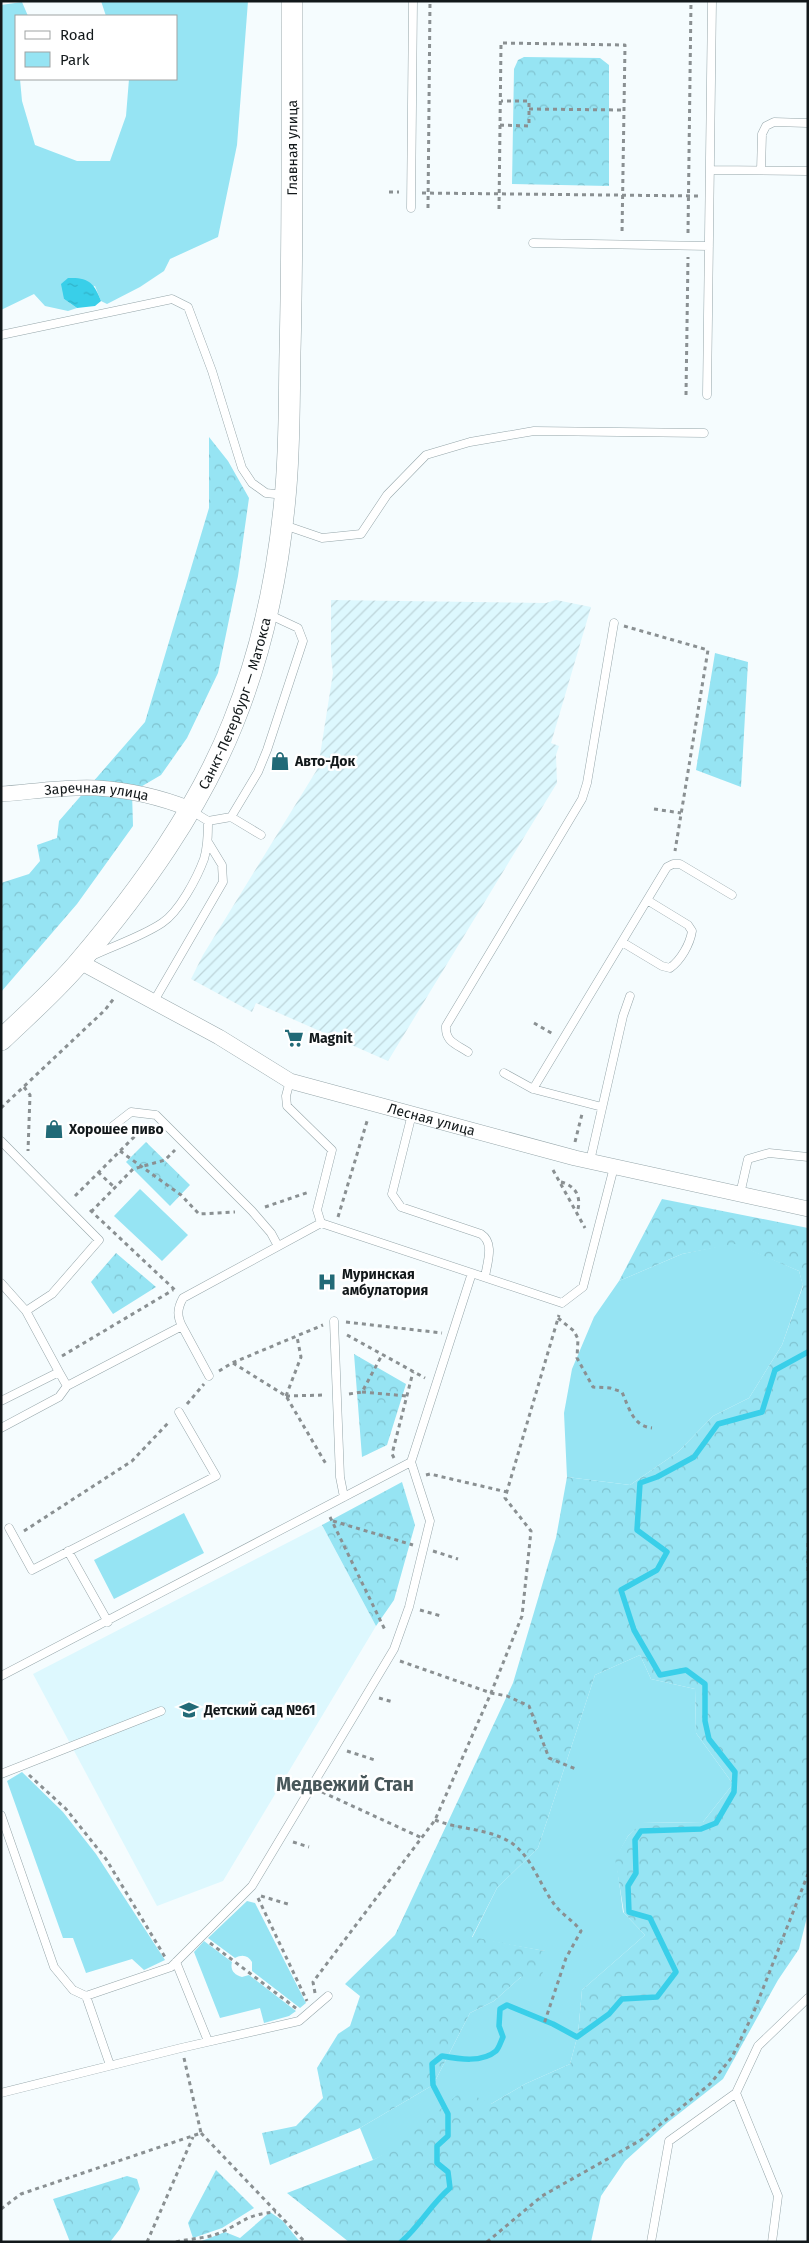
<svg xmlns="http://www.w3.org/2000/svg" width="809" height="2243" font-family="'Fira Sans',sans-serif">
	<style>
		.built { fill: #ddf8fe }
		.industrial { fill: url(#industrial-furrows) }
		.green { fill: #96e4f3 }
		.forest { fill: url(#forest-crowns) }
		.water { fill: url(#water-ripples) }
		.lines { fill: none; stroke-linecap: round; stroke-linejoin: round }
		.stream { stroke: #39cfe9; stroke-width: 5.5 }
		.lane-casing { stroke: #96a6aa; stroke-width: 9 }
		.street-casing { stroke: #96a6aa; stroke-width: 16 }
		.secondary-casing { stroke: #96a6aa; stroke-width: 22 }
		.path { stroke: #8a9092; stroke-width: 3; stroke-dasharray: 4 4; stroke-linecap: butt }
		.lane { stroke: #fff; stroke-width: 8 }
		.street { stroke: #fff; stroke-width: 15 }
		.secondary { stroke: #fff; stroke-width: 21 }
		.labels { text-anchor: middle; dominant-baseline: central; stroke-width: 5; stroke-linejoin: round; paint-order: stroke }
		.street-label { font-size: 14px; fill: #12181a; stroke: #fff }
		.poi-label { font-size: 14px; font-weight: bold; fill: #12181a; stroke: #fff; text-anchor: start }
		.district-label { font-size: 19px; font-weight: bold; fill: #48575a; stroke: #fff }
	</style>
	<defs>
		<pattern id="industrial-furrows" width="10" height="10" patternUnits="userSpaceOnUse" patternTransform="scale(1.25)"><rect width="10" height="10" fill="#ddf8fe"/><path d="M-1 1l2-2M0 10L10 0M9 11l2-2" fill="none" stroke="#bdd4d9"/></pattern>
		<pattern id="forest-crowns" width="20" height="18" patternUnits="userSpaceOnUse" patternTransform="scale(1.25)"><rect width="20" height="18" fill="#96e4f3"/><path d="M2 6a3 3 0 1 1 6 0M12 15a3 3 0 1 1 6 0" fill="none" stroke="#80c3d0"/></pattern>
		<pattern id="water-ripples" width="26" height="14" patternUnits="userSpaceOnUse" patternTransform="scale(1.25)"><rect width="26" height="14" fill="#39cfe9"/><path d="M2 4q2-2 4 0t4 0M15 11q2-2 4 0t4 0" fill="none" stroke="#31b1c7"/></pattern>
	</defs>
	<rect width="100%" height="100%" fill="#f5fcfe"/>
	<!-- built -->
	<path class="built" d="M322,1525L376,1626L223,1881L157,1906L33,1674Z"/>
	<!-- industrial -->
	<path class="industrial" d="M331,600L546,603L556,600L591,607L551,743L559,746L556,755L557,783L388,1061L256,1003L252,1012L191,979L203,955L318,768L333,673L331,657Z"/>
	<!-- green -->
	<path class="green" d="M101,1H248L237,145L218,237L170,259L164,271L140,287L107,304L101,301L95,286L64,299L77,308L68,311L45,306L34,294L1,310V5L22,2L28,16H16V79H20L22,101L35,145L77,161H110L126,116L129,79H176V16H106Z
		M140,1189L188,1235L162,1261L114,1216Z
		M735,1243L799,1271L803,1285L782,1345L749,1398L713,1416L678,1452L630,1485L567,1477L564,1413L572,1369L594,1317L619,1281L682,1254Z
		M184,1513L204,1553L114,1599L94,1560Z
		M640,1655L651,1679L695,1689L696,1733L733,1784L703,1822L642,1823L628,1836L616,1858L623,1912L645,1935L582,1990L578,2034L570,2064L525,2084L491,2104L373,2160L360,2128L433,2085L470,2013L494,2001L521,1977L545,1951L472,1938L497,1888L538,1848L595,1675Z
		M22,1772L63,1812L96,1854L165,1960L144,1970L132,1959L86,1973L73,1938H63L7,1781Z
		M247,1901L255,1903L306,2003L300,2008L252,1971V1962C248,1955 242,1954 235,1958L208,1938Z
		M204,1941L232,1962C230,1970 234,1975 242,1977L249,1975L296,2011L289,2016L264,2023L260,2008L220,2018L194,1952Z"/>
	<!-- forest -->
	<path class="forest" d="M524,57L600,58L609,65V186L512,184L514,69L518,60Z
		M209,437L228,461L249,498L238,576L218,673L187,738L161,775L132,792L133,826L77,904L1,992V883L29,874L40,861L37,845L57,838L59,821L145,722L209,508Z
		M715,653L748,662L741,787L696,770Z
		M146,1142L190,1185L170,1206L126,1162Z
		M662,1199L808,1228V1913L799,1949L778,1980L723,2079L667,2123L625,2161L601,2196L591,2242H349L287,2193L373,2160L395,2148L463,2090L491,2104L525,2084L570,2064L578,2034L582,1990L645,1935L624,1913L615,1858L628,1836L641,1823L703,1822L733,1784L696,1733L695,1689L651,1679L640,1655L595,1675L538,1848L497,1888L472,1937L545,1951L542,1978L521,1977L494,2001L470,2013L433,2085L360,2128L270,2165L262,2133L296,2126L323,2098L317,2068L338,2034L350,2026L360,1996L345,1984L395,1935L513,1683L556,1538L567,1477L630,1485L678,1452L713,1416L749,1398L782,1345L803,1286L799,1271L735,1244L682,1254L619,1281Z
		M116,1253L156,1287L113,1314L91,1282Z
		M354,1354L406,1384L387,1445L362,1457Z
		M402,1482L415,1525L394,1600L376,1626L322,1525Z
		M216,2170L254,2208L222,2228L193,2238L188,2223Z
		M127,2176L137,2179L140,2189L120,2229L110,2242H70L53,2199Z
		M270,2212L283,2221L300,2242H199L225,2232L240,2238Z"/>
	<!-- water -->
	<path class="water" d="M68,278C89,277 94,283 101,301L95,306L77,308L64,299L61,284Z"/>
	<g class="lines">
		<!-- stream -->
		<path class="stream" d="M401,2242C420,2226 430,2205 450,2188L448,2172L437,2163V2146L448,2136V2114L433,2085L432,2064L442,2056C459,2059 482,2063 496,2051C499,2048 501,2041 503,2037L499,2026L500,2009L507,2005L553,2024L577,2037L609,2014L622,1999L657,1997L676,1972L650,1918L629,1912L628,1886L636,1873L635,1840L641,1831L701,1829L716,1823L734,1792L735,1772L709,1739L705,1721V1684L686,1670L660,1675L634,1630L621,1590L657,1570L667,1552L637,1530L640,1483L657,1477L694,1457L718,1424L762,1412L775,1370L808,1352"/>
		<!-- lane casing -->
		<g class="lane-casing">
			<path id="lane" d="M710,170L807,171
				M761,170L762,134L766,126L774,122L807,123
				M411,208L413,1
				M533,243L709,246
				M1,335L172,299L188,307L212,371L242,468L252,483L266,493L284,495
				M707,395L712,1
				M284,525L322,538L361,534L387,495L426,455L470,442L534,431L704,433
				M192,811L208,821L231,817L258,772L267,750L303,641L298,628L268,614
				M231,817L261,835
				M622,942L662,966L670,968C681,960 690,944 692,931L688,925L647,900
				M92,956C115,945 141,937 162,923C179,912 197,878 204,859C208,846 208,834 208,821
				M154,1001L223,882L222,865L208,842
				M468,1052C456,1044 445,1042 446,1026L582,799L587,783L614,623
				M504,1073L533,1089L602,1107
				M533,1089L667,867L673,864H680L732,895
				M412,1114L392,1194L401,1207L481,1234C495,1243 487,1263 485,1277
				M113,1126L131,1112L156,1115L252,1211L271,1233L278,1246
				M1,1141L99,1240L52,1294L26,1311L1,1283
				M590,1161L623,1016L630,996
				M740,1194L748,1159L769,1153L808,1157
				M321,1223L562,1303L583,1287L614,1167
				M26,1311L59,1372
				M334,1321L340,1477L344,1497
				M182,1326L209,1376
				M1,1401L59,1372L67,1386
				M1,1428L59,1397L67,1386L182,1326C177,1316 177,1309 183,1298L321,1223L317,1210L332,1150L287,1106L286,1096L290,1081
				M9,1528L32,1570L216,1476L179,1412
				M68,1551L108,1622
				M1,1676L411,1462L472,1273
				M1,1774L161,1711
				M1,1815L54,1967L73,1990L86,1996L110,2065
				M176,1962L208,2041
				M86,1996L171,1967L252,1886L394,1649L409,1607L430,1521L411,1462
				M1,2093L181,2048L299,2021L328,1996
				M736,2093L778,2196L772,2242
				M651,2242L669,2141L736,2093L758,2046L808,1998"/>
		</g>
		<!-- street casing -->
		<g class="street-casing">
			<g id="street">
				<path id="s1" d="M1,794C30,792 69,786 97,788C129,790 160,797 190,809"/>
				<path id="s2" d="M80,962L219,1037L290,1081L575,1158L808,1209"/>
			</g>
		</g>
		<!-- secondary casing -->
		<g class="secondary-casing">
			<g id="secondary">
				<path id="s3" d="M1,1040C28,1014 57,989 81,960C141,889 198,810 233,723C262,651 278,575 285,498C290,450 289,400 290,352C293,235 292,118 292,1"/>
			</g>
		</g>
		<!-- path -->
		<path class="path" d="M529,109L624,110
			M500,125L529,126V101H501
			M389,192H399
			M422,193L699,196
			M428,208L430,1
			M499,209L501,43L625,45L622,234
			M688,233L691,1
			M686,395L688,257
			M624,626L708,650L675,851
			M654,809L681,813
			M534,1023L553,1034
			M24,1087L30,1095L28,1151
			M1,1108L105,1010L115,997
			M575,1142L582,1114
			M120,1151L181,1195L199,1214L235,1212
			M553,1170L585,1228
			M98,1172L115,1188
			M561,1182C576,1186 582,1197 577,1213
			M75,1196L145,1126
			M265,1207L309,1192
			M90,1210L175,1290
			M91,1212L133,1169L165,1160L175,1150
			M338,1217L368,1118
			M558,1318L574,1331L578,1339L577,1358L593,1387L610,1388L622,1392C629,1408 633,1426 652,1428
			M346,1322L442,1333
			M347,1335L425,1378
			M62,1356L173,1290
			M233,1363L286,1396L326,1464
			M219,1371L232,1363L323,1325
			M362,1392L407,1396
			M349,1394L362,1392L382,1355
			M286,1396L326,1395
			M286,1396L301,1357L297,1337
			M187,1404L204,1384
			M394,1458L392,1454L413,1372
			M426,1475L430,1474L507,1492
			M330,1517L386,1632
			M333,1521L413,1545
			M24,1531L132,1461L170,1421
			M808,1543V1572
			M433,1551L458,1559
			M420,1610L441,1616
			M400,1661L491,1693L507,1696L529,1706L549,1758L578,1770
			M379,1698L393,1702
			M347,1751L375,1760
			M29,1775L66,1809L106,1859L165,1957
			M322,1792L422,1838
			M435,1820C460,1830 490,1828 513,1844C532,1858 540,1885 554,1904C562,1915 573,1920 581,1931L566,1958L544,2024
			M293,1842L309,1847
			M261,1896L291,1905
			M258,1898L307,2001
			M210,1943L297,2009
			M315,1993L313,1982L435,1820L491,1693L522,1616L531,1531L505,1498L559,1315
			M201,2133L305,2242
			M1,2209L21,2194L201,2133L184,2058
			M147,2242L193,2137
			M176,2242C192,2238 206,2239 222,2232C245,2221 248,2214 276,2212
			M487,2242L542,2196L641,2140L710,2084L732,2057L753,2014L808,1874"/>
		<!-- lane -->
		<use href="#lane" class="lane"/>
		<!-- street -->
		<use href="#street" class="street"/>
		<!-- secondary -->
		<use href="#secondary" class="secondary"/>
	</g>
	<!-- icons -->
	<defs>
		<g id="shop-bare" transform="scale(1.5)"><path d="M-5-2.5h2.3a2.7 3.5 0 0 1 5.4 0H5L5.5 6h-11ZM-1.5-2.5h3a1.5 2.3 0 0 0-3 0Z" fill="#226a77" stroke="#fff" stroke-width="2.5" paint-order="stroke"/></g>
		<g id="supermarket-bare" transform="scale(1.5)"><path d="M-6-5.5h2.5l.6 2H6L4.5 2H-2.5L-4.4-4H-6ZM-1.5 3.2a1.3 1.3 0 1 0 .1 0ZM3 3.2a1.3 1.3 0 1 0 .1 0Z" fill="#226a77" stroke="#fff" stroke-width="2.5" paint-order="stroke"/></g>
		<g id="hospital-bare" transform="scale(1.5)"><path d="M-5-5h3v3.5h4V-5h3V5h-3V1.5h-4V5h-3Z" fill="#226a77" stroke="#fff" stroke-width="2.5" paint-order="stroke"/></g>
		<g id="school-bare" transform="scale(1.5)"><path d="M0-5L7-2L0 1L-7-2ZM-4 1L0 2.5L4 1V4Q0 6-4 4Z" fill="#226a77" stroke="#fff" stroke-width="2.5" paint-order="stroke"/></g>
	</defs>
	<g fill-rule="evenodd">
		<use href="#shop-bare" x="280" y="761"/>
		<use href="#supermarket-bare" x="294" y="1038"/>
		<use href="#shop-bare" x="54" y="1129"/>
		<use href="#hospital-bare" x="327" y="1282"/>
		<use href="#school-bare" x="189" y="1710"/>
	</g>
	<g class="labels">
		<!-- street labels -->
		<g class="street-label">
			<text stroke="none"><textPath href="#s3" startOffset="978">Главная улица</textPath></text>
			<text stroke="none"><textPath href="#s3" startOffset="415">Санкт-Петербург — Матокса</textPath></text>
			<text stroke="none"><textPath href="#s1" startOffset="96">Заречная улица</textPath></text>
			<text stroke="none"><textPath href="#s2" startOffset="388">Лесная улица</textPath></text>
		</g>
		<!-- poi labels -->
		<g class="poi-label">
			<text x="295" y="761">Авто-Док</text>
			<text x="309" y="1038">Magnit</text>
			<text x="69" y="1129">Хорошее пиво</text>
			<text x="342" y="1274">Муринская<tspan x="342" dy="16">амбулатория</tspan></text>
			<text x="204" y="1710">Детский сад №61</text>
		</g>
		<!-- district labels -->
		<g class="district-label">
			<text x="345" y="1784">Медвежий Стан</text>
		</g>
	</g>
	<!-- border -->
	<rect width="809" height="2243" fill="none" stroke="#12181a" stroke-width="5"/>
	<!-- legend -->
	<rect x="15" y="15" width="162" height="65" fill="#ffffff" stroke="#a0a3a3"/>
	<rect x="25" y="31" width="25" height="8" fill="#ffffff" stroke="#a0a3a3"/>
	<text x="60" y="40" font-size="15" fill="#12181a">Road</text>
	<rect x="25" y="52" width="25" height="15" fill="#96e4f3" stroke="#a0a3a3"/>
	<text x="60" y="65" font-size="15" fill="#12181a">Park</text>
</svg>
